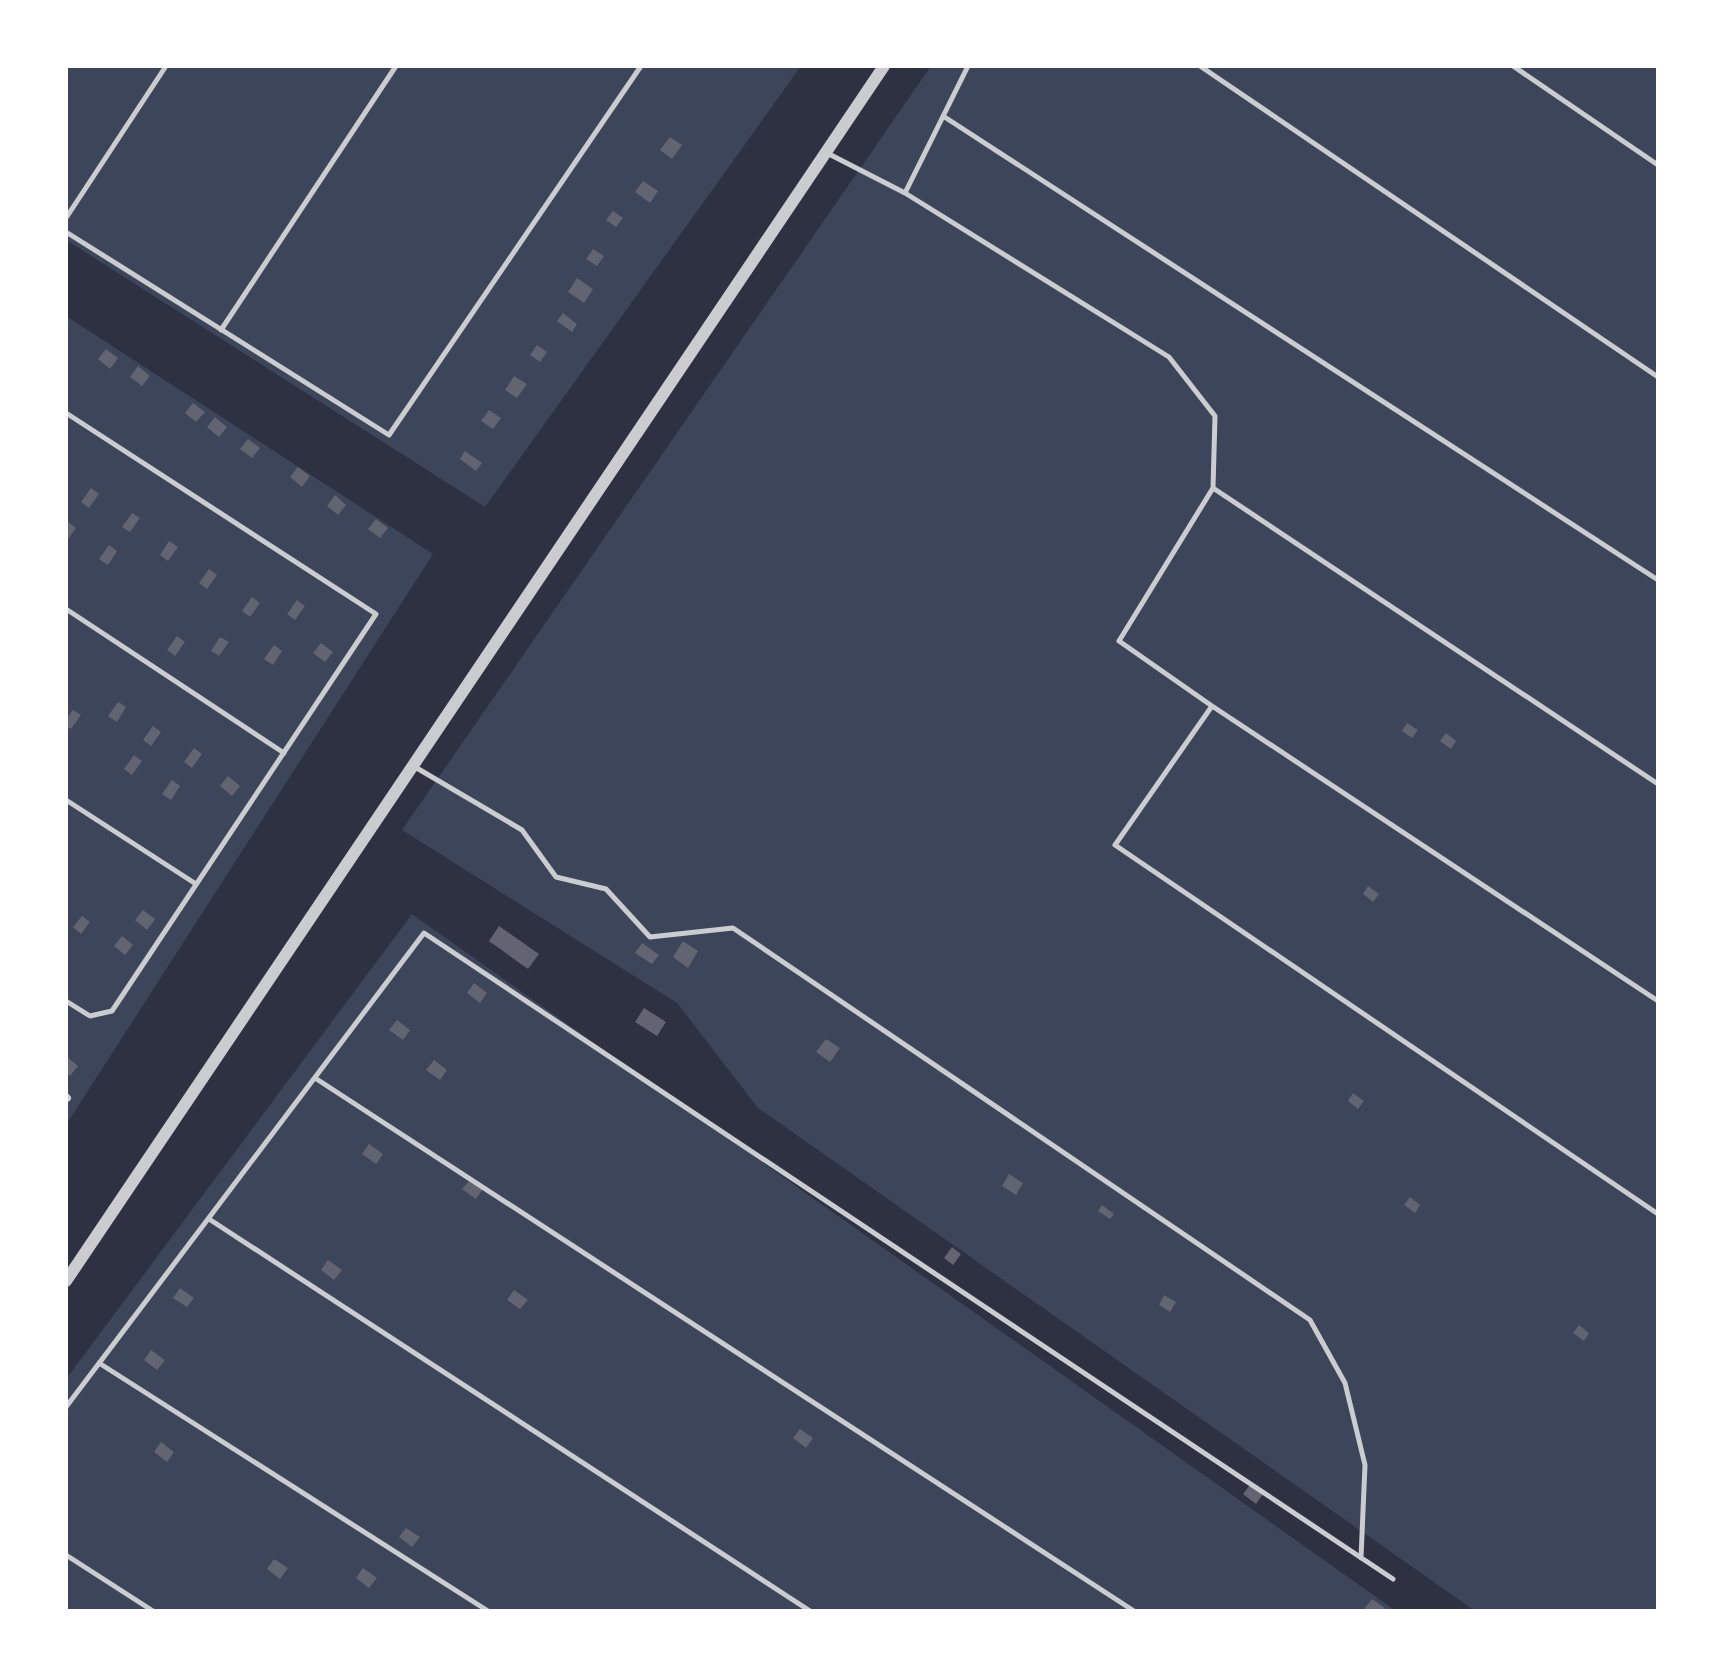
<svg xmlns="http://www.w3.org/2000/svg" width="1724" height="1677" font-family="Manrope,sans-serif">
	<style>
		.green { fill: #3c4559 }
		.building { fill: #626471 }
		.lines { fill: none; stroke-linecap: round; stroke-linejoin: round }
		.service { stroke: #caccd0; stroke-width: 5 }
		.minor { stroke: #caccd0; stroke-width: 8 }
		.tertiary { stroke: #caccd0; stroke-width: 12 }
	</style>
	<rect width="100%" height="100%" fill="#2d3142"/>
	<!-- green -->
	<path class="green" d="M66,66H801L485,507L66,240Z
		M931,66H1658V1611H1475L758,1108L677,1003L402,830Z
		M66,316L433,554L66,1125Z
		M412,914L1396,1611H66V1379Z"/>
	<!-- building -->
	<path class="building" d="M670,137L682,145L672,159L660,150Z
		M643,181L658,191L650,203L635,192Z
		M613,211L623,218L616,227L606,220Z
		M593,249L604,256L597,266L586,259Z
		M577,278L593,289L584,303L568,292Z
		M563,313L577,324L572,332L557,321Z
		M537,345L547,352L540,362L530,355Z
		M106,349L118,358L110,369L98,359Z
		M138,366L150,376L142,386L130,377Z
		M514,376L527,384L517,398L505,390Z
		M193,403L205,412L196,422L185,413Z
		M489,410L501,418L493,429L481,421Z
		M215,417L227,427L219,437L207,427Z
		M248,439L260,448L252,458L240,449Z
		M465,451L482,463L476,471L460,459Z
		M298,467L310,476L302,487L290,477Z
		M91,488L99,494L89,508L81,502Z
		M335,495L346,505L338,515L327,506Z
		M132,513L140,518L130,532L122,527Z
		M376,519L388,528L380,538L368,529Z
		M68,522L76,528L66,542V525Z
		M169,541L178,547L168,561L160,555Z
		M109,545L117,551L108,565L99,559Z
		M209,569L217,575L207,589L199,583Z
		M252,597L260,603L250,617L242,611Z
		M297,600L305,606L295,620L287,614Z
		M177,636L185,642L175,656L167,650Z
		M220,637L229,642L219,656L211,651Z
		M321,643L333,652L325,662L313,653Z
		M274,645L282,651L273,665L264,659Z
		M118,702L126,707L117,722L108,716Z
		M73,710L81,715L71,729L66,726V719Z
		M1407,723L1418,730L1412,738L1402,731Z
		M153,726L161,732L151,746L143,740Z
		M1446,733L1456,741L1451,749L1440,741Z
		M194,748L202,754L192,768L184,762Z
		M134,755L142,761L132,775L124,769Z
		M228,776L240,786L232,796L220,786Z
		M172,780L180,786L171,800L162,794Z
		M1368,886L1379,894L1373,902L1363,894Z
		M143,910L155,919L147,930L135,920Z
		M82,916L90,922L81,934L73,927Z
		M499,926L539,954L528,969L489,941Z
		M122,936L133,945L125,955L114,946Z
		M683,941L698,951L688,968L673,957Z
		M642,943L659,955L652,964L635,953Z
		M474,983L487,993L480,1003L467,993Z
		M644,1008L666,1022L657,1036L635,1022Z
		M397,1020L410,1030L403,1040L389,1030Z
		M826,1039L840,1048L830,1062L816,1052Z
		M66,1056L78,1066L70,1076L66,1073Z
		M434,1060L447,1070L440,1080L426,1070Z
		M1353,1093L1364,1101L1358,1109L1348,1101Z
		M369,1144L383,1154L376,1164L362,1154Z
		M1009,1174L1023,1183L1016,1195L1002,1186Z
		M470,1180L483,1189L476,1199L462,1189Z
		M1410,1197L1420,1205L1415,1213L1404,1205Z
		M1102,1205L1114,1214L1110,1219L1098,1211Z
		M952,1247L961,1254L953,1265L944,1258Z
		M328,1260L342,1270L334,1280L321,1270Z
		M180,1288L194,1298L187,1307L173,1298Z
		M514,1290L528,1300L520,1309L507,1300Z
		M1164,1295L1176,1302L1170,1312L1159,1305Z
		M1579,1325L1589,1333L1584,1341L1573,1333Z
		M151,1350L165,1360L157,1370L144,1360Z
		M800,1429L813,1438L806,1448L793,1438Z
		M161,1442L174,1452L167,1462L154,1452Z
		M1250,1485L1263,1494L1256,1504L1243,1494Z
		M406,1528L420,1537L412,1547L399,1537Z
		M274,1559L288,1568L280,1579L267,1569Z
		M363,1568L377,1578L369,1588L356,1578Z
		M1372,1599L1385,1608L1384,1611H1368L1365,1608Z"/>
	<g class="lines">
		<!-- service -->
		<path class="service" d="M1200,66L1658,377
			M1513,66L1658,165
			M943,116L1658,580
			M827,153L905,193L1169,357L1215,416L1213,488L1119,641L1212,706L1115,845L1658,1214
			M905,193L968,66
			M66,218L166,66
			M66,232L389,435L641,66
			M221,330L396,66
			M66,413L376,614L112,1011L90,1016L66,1001
			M1213,488L1658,784
			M66,609L284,753
			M1212,706L1658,1001
			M415,767L522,830L556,877L606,889L650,937L733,928L1310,1320L1345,1383L1365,1465L1361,1558
			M66,800L196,884
			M315,1078L1134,1611
			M209,1219L810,1611
			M99,1363L488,1611
			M66,1407L424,933L1393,1579
			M66,1555L153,1611"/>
		<!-- minor -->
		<path class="minor" d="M66,1097L67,1098"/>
		<!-- tertiary -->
		<path class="tertiary" d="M66,1281L884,66"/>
	</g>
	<!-- border -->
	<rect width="1724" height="1677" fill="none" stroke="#ffffff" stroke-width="136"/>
</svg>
